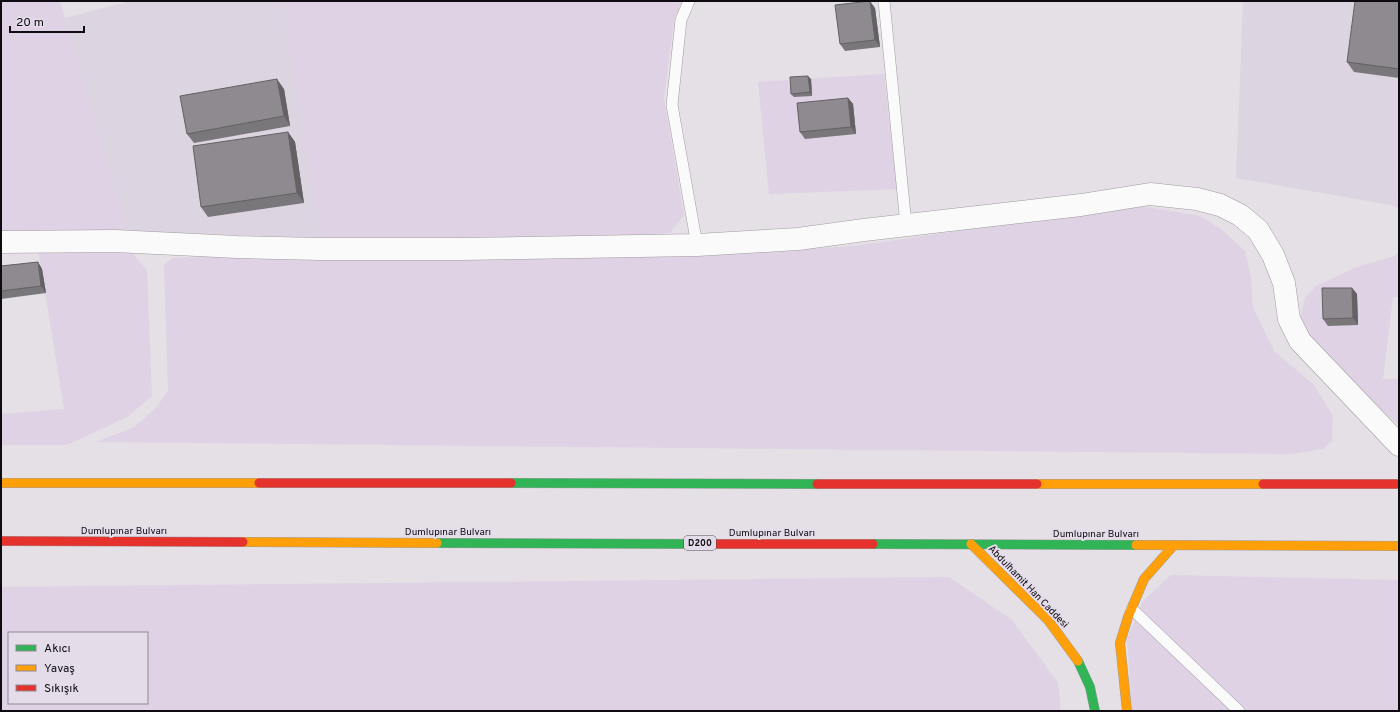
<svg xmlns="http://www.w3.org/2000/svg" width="1400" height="712" font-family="Overpass,sans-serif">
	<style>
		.built { fill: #ddd4e1 }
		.green { fill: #ded2e4; fill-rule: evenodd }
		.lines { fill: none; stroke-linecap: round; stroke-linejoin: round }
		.lane-casing { stroke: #9f9ba0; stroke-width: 12 }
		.street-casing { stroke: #9f9ba0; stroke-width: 23 }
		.fast-casing { stroke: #9f9ba0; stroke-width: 10 }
		.slow-casing { stroke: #9f9ba0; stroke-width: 10 }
		.jam-casing { stroke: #9f9ba0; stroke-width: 10 }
		.lane { stroke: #fbfafb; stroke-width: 11 }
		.street { stroke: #fbfafb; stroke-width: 22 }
		.fast { stroke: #30b455; stroke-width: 9 }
		.slow { stroke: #ff9f0a; stroke-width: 9 }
		.jam { stroke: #e5322d; stroke-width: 9 }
		.wall { fill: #7a777b }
		.shaded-wall { fill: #636164 }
		.building { fill: #8e8a8f; stroke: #636164 }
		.labels { text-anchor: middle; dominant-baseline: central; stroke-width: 4; stroke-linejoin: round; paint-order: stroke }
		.shield { fill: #e5dcea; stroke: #4e4a51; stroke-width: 1 }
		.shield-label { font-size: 9px; font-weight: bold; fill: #0e0b10 }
		.street-label { font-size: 10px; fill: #0e0b10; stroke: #e5dcea }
	</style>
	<rect width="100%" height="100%" fill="#e4e0e6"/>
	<!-- built -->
	<path class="built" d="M130,1H282L321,238L127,231L65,18Z
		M1243,1H1399V154L1391,205L1236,178Z"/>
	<!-- green -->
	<path class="green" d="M1,1H60L127,231L1,235Z
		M282,1H682L674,20L664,99L684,215L670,233L616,240L321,238Z
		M884,74L897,189L769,194L758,82Z
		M1399,154V208L1391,205Z
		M1136,205L1200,216L1222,230L1245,251L1251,279L1253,307L1274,351L1314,385L1333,416L1332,441L1323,449L1291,454L96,442L134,427L155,409L168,391L164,265L173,258L319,254L755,252L854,246Z
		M38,248L129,250L147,270L152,396L127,417L67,445H1V414L64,409Z
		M1399,252V297H1393L1383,379H1399V425L1345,379L1308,340L1300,319L1305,298L1316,286L1357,267L1395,256Z
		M1171,575L1399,580V711H1132L1127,639L1143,601Z
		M949,577L1012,620L1058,683L1061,711H1V587ZM9,633H147V703H9Z"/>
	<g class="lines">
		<!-- lane casing -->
		<g class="lane-casing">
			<path id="lane" d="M689,1L681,20L672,105L697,245
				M884,1L906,225
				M1132,609L1239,711"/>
		</g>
		<!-- street casing -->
		<g class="street-casing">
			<path id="street" d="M1,242L115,241L237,247L321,249H460L697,245L798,239L864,230L1081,205L1150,194L1197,199L1220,205L1240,215L1258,230L1273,255L1284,283L1289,319L1300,341L1399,445"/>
		</g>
		<!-- fast casing -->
		<g class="fast-casing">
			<path id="fast" d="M511,483L817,484
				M437,543L706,544
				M873,544L1136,545
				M1078,661L1090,687L1095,711"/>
		</g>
		<!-- slow casing -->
		<g class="slow-casing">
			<path id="slow" d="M1,483H259
				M1037,484H1263
				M243,542L437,543
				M971,544L1048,620L1078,661
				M1136,545L1399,546
				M1127,711L1120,643L1128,617L1144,579L1174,545"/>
		</g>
		<!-- jam casing -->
		<g class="jam-casing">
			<path id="jam" d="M259,483H511
				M817,484H1037
				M1263,484H1399
				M1,541L243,542
				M706,544H873"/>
		</g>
		<!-- lane -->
		<use href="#lane" class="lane"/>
		<!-- street -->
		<use href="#street" class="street"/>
		<!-- fast -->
		<use href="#fast" class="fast"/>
		<!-- slow -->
		<use href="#slow" class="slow"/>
		<!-- jam -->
		<use href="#jam" class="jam"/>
	</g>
	<!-- wall -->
	<path class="wall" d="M1399,1V78L1354,72L1347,62Z
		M875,8L880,47L845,51L840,44Z
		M811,79L812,96L794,97L791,94Z
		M284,89L290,126L194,143L187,134Z
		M848,98L853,104L856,134L805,139L800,132Z
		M288,132L295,142L304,203L208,217L201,207Z
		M38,262L42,269L46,293L1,299V266Z
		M1352,288L1357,294L1358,325L1328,326L1323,319Z"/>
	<!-- shaded-wall -->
	<path class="shaded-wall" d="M870,1L875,8L880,47L875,40Z
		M808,76L811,79L812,96L810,92Z
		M277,79L284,89L290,126L284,116Z
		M848,98L853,104L856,134L851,127Z
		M288,132L295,142L304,203L297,193Z
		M38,262L42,269L46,293L41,286Z
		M1352,288L1357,294L1358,325L1353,318Z"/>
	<!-- building -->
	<path class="building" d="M870,1L875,40L840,44L835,5Z
		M1355,1H1399V69L1347,62Z
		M808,76L810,92L791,94L790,77Z
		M277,79L284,116L187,134L180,96Z
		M848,98L851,127L800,132L797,103Z
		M288,132L297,193L201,207L193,146Z
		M38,262L41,286L1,291V266Z
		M1322,288H1352L1353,318L1323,319Z"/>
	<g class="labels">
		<!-- shield labels -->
		<rect class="shield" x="684" y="536" width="32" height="14" rx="3"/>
		<g class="shield-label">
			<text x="700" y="543">D200</text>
		</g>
		<!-- street labels -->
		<g class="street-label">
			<text x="124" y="531">Dumlupınar Bulvarı</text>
			<text x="448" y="532">Dumlupınar Bulvarı</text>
			<text x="772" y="533">Dumlupınar Bulvarı</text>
			<text x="1096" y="534">Dumlupınar Bulvarı</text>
			<text transform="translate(1028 587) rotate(46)">Abdulhamit Han Caddesi</text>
		</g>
	</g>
	<!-- border -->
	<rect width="1400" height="712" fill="none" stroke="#0e0b10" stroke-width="4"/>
	<!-- legend -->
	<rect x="8" y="632" width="140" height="72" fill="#e5dcea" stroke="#8f8893"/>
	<rect x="16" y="645" width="20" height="6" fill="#30b455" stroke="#8f8893"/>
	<text x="44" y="652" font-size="12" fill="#0e0b10">Akıcı</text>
	<rect x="16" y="665" width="20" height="6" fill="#ff9f0a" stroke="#8f8893"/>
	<text x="44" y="672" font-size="12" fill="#0e0b10">Yavaş</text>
	<rect x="16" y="685" width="20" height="6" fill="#e5322d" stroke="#8f8893"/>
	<text x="44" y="692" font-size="12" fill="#0e0b10">Sıkışık</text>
	<!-- scale -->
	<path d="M10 26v6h74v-6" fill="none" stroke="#0e0b10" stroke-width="2"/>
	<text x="16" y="26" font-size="12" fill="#0e0b10" stroke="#e5dcea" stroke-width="3" paint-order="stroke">20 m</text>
</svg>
